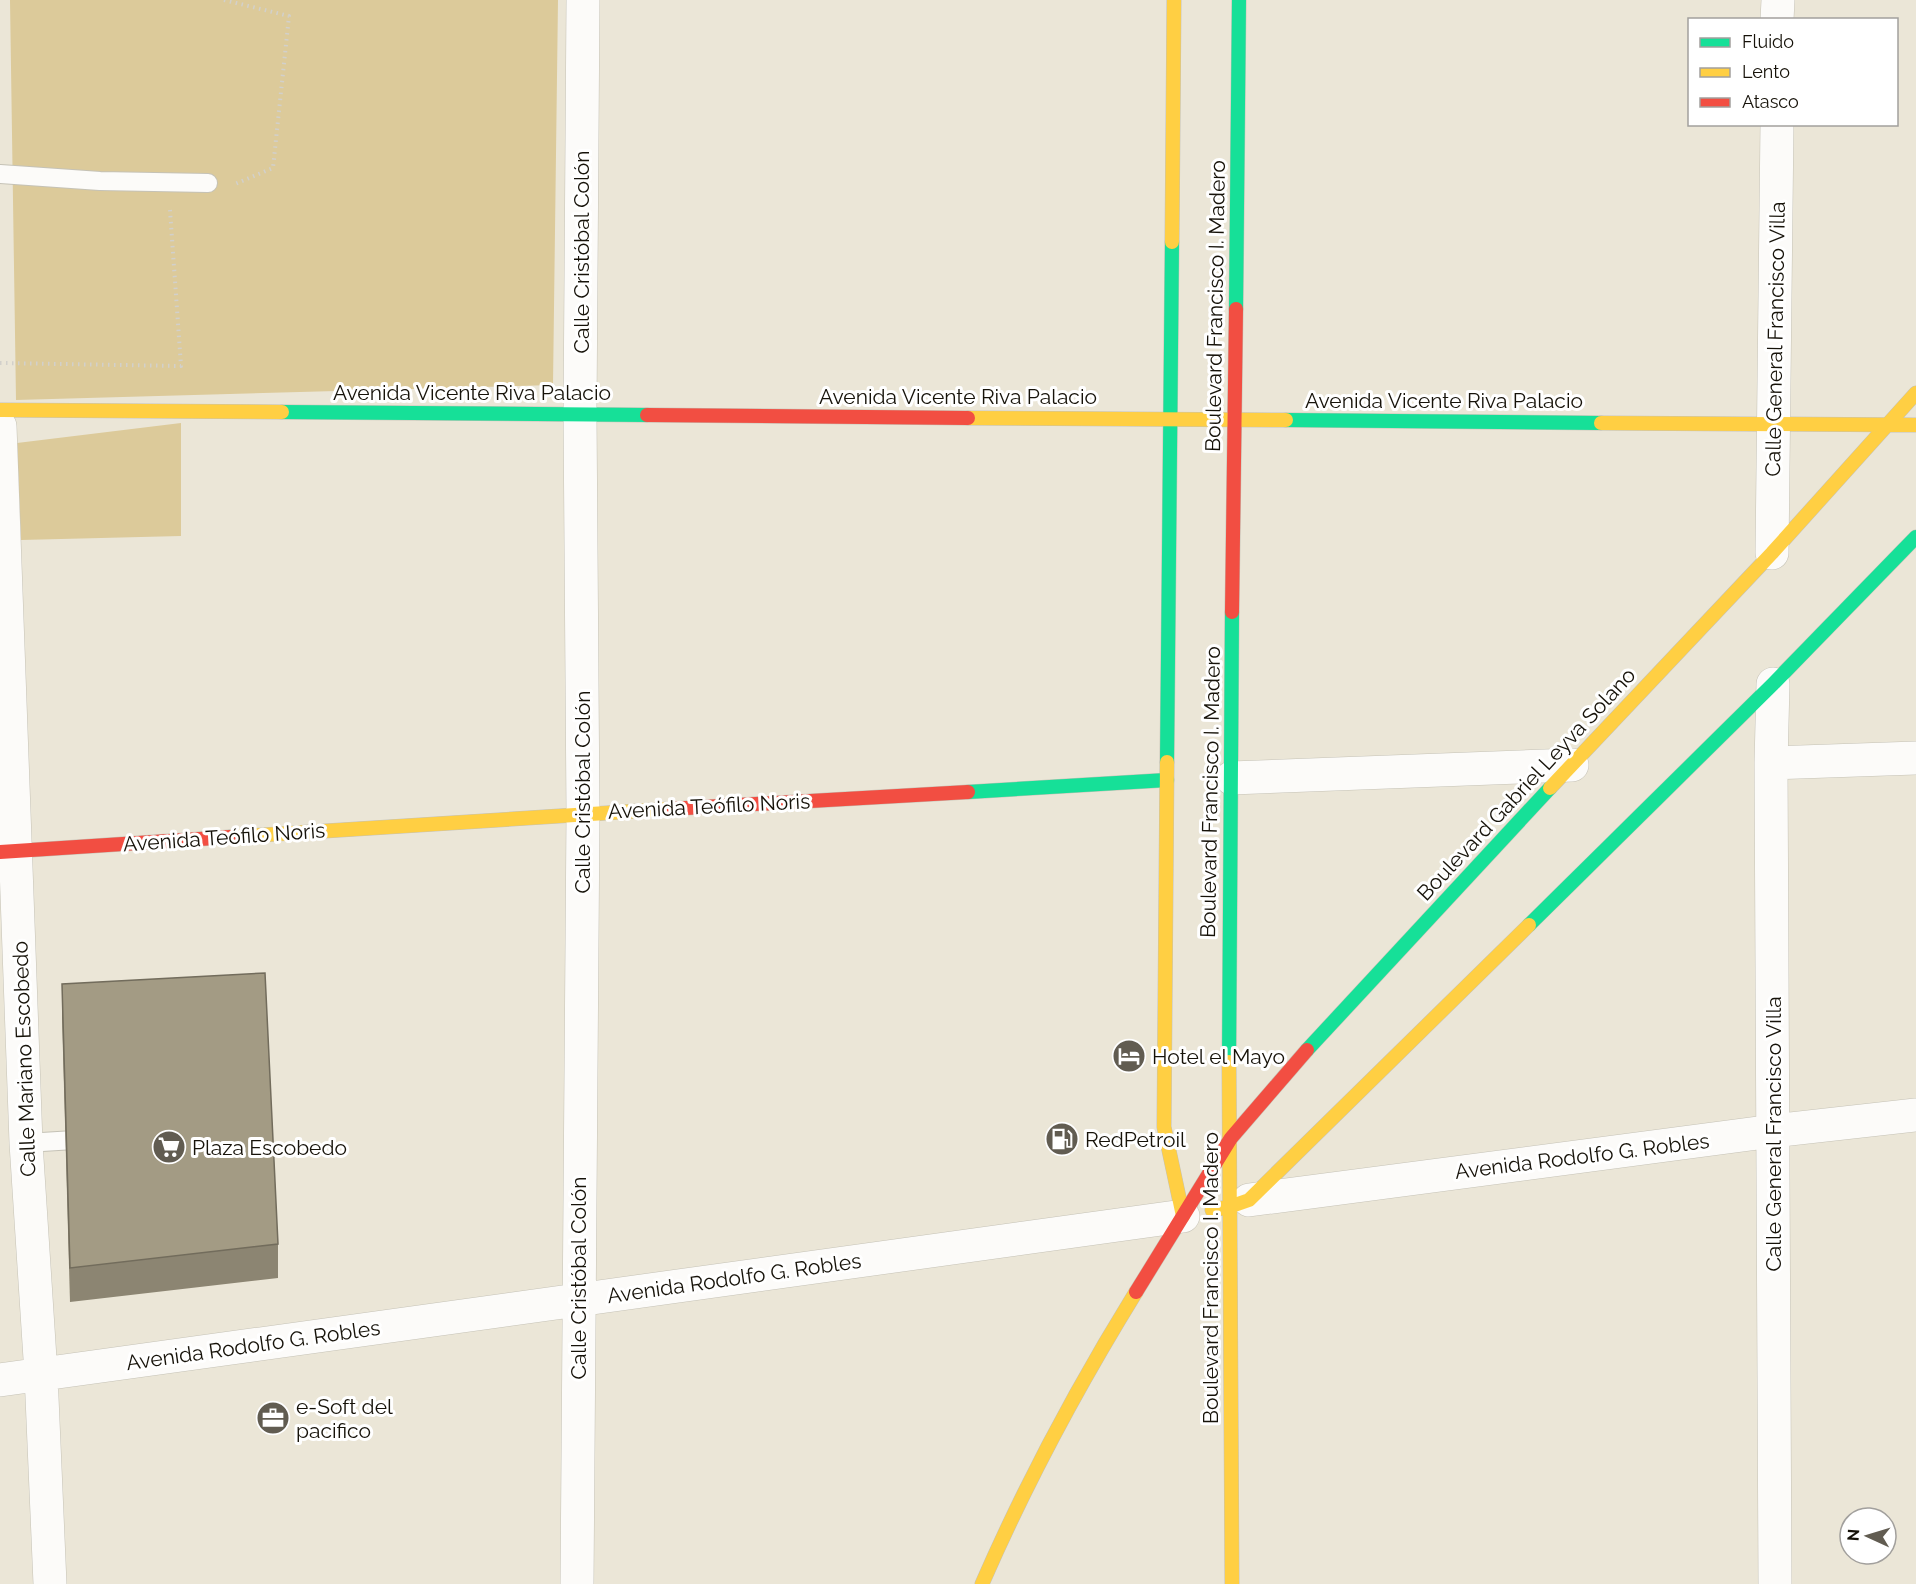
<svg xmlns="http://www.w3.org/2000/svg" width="1916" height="1584" font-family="Raleway,sans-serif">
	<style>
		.green { fill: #dcca9a }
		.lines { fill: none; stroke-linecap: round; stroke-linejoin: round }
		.lane-casing { stroke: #c5c2b6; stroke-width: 20 }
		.street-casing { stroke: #c5c2b6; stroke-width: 34 }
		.fast-casing { stroke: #c5c2b6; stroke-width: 15 }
		.slow-casing { stroke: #c5c2b6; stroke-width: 15 }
		.jam-casing { stroke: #c5c2b6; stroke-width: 15 }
		.path { stroke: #d2d0cb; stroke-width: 4; stroke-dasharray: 1.5 4.5; stroke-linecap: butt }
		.lane { stroke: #fcfbf9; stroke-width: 18 }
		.street { stroke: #fcfbf9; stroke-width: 33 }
		.fast { stroke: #16e098; stroke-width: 14 }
		.slow { stroke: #ffcf43; stroke-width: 14 }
		.jam { stroke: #f24e42; stroke-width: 14 }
		.wall { fill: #8c8572 }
		.building { fill: #a39b84; stroke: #726c5c; stroke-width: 1.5 }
		.labels { text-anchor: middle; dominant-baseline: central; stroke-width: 6; stroke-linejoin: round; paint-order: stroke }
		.street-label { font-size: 21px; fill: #161209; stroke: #fff }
		.poi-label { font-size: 21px; fill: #161209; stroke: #fff; text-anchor: start }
	</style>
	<rect width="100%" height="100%" fill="#ebe6d7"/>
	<!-- green -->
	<path class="green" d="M10,0H558L553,385L16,400Z
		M181,423V536L21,540L17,443Z"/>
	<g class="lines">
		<!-- lane casing -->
		<g class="lane-casing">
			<path id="lane" d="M0,174L100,181L208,183
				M26,1143L90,1139"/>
		</g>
		<!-- street casing -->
		<g class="street-casing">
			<path id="street" d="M1777,20L1778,0
				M0,426L26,1143L41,1374L50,1584
				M1772,553L1777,124
				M1773,684L1771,763L1775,1584
				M1771,763L1916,758
				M1231,778L1572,765
				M1249,1200L1773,1131L1916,1115
				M0,1380L1183,1216
				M577,1584L583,814L580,414L583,0"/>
		</g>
		<!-- fast casing -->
		<g class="fast-casing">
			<path id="fast" d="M1236,309L1239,0
				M282,412L647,415
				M1286,420L1601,423
				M1167,762L1172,242
				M968,792L1167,780
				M1529,925L1773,684L1916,537
				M1307,1050L1550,788
				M1229,1062L1232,612"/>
		</g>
		<!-- slow casing -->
		<g class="slow-casing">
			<path id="slow" d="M1172,242L1174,0
				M0,410L282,412
				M968,418L1286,420
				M1601,423L1916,425
				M1167,762L1164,1127L1183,1216
				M1550,788L1772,553L1916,393
				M230,837L669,809
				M1229,1062L1232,1584
				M1212,1210L1229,1207L1249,1200L1529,925
				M982,1584C1026,1483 1078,1386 1136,1292"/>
		</g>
		<!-- jam casing -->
		<g class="jam-casing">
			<path id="jam" d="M647,415L968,418
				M1232,612L1236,309
				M669,809L968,792
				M0,852L230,837
				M1136,1292L1231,1138L1307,1050"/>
		</g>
		<!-- path -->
		<path class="path" d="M224,0L289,16L273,168L235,184
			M0,363L181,366L170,210"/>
		<!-- lane -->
		<use href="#lane" class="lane"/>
		<!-- street -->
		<use href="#street" class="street"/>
		<!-- fast -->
		<use href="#fast" class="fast"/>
		<!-- slow -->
		<use href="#slow" class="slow"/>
		<!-- jam -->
		<use href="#jam" class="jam"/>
	</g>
	<!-- wall -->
	<path class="wall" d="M62,984L278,1244V1278L70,1302L62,1017Z"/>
	<!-- building -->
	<path class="building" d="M265,973L278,1244L70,1268L62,984Z"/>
	<!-- icons -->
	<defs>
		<g id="hotel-disc" transform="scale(1.725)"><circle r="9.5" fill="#615c51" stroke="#fff"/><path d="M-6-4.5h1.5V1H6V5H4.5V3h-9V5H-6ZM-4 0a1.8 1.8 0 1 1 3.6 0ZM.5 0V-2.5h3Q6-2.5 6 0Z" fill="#fff"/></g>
		<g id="fuel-disc" transform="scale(1.725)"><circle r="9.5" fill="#615c51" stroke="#fff"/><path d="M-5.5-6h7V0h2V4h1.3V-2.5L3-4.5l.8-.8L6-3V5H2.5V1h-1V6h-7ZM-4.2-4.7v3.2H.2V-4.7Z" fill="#fff"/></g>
		<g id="supermarket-disc" transform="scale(1.725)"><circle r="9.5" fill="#615c51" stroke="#fff"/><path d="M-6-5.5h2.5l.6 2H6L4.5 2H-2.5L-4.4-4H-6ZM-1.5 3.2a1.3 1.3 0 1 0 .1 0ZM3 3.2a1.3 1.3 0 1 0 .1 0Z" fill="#fff"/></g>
		<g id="office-disc" transform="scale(1.725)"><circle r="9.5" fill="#615c51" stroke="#fff"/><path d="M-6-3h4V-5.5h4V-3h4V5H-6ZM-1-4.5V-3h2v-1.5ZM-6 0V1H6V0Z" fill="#fff"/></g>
	</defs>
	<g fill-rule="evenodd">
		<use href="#hotel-disc" x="1129" y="1056"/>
		<use href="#fuel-disc" x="1062" y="1139"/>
		<use href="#supermarket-disc" x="169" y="1147"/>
		<use href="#office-disc" x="273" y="1418"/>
	</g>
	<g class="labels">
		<!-- street labels -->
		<g class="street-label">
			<text transform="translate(581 252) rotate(-90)">Calle Cristóbal Colón</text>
			<text transform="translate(1215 306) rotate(-89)">Boulevard Francisco I. Madero</text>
			<text transform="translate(1775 339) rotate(-89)">Calle General Francisco Villa</text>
			<text x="472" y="392">Avenida Vicente Riva Palacio</text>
			<text x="958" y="396">Avenida Vicente Riva Palacio</text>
			<text x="1444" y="400">Avenida Vicente Riva Palacio</text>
			<text transform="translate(1526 784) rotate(-47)">Boulevard Gabriel Leyva Solano</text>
			<text transform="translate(582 792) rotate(-90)">Calle Cristóbal Colón</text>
			<text transform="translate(1210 792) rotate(-89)">Boulevard Francisco I. Madero</text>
			<text transform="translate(709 806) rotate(-3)">Avenida Teófilo Noris</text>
			<text transform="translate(224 837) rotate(-4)">Avenida Teófilo Noris</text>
			<text transform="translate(24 1059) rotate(-92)">Calle Mariano Escobedo</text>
			<text transform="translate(1773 1134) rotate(-90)">Calle General Francisco Villa</text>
			<text transform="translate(1582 1156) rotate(-7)">Avenida Rodolfo G. Robles</text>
			<text transform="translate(578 1278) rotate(-90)">Calle Cristóbal Colón</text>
			<text transform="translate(734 1278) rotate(-8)">Avenida Rodolfo G. Robles</text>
			<text transform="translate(1210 1278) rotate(-90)">Boulevard Francisco I. Madero</text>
			<text transform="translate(253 1345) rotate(-8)">Avenida Rodolfo G. Robles</text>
		</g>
		<!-- poi labels -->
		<g class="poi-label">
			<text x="1152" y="1056">Hotel el Mayo</text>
			<text x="1085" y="1139">RedPetroil</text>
			<text x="192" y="1147">Plaza Escobedo</text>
			<text x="296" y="1406">e-Soft del<tspan x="296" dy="24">pacifico</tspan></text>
		</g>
	</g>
	<!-- legend -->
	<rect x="1688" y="18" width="210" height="108" fill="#ffffff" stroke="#a2a09d" stroke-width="1.5"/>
	<rect x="1700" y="38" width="30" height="9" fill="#16e098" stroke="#a2a09d" stroke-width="1.5"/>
	<text x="1742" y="48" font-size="18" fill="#161209">Fluido</text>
	<rect x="1700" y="68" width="30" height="9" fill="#ffcf43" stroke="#a2a09d" stroke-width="1.5"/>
	<text x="1742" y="78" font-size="18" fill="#161209">Lento</text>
	<rect x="1700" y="98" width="30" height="9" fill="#f24e42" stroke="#a2a09d" stroke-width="1.5"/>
	<text x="1742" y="108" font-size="18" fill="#161209">Atasco</text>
	<!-- north arrow -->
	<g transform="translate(1868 1536) rotate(274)"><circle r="28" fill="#ffffff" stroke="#a2a09d" stroke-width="1.5"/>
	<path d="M0-4.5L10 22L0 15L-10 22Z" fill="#615c51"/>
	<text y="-9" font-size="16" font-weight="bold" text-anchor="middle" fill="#161209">N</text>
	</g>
</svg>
